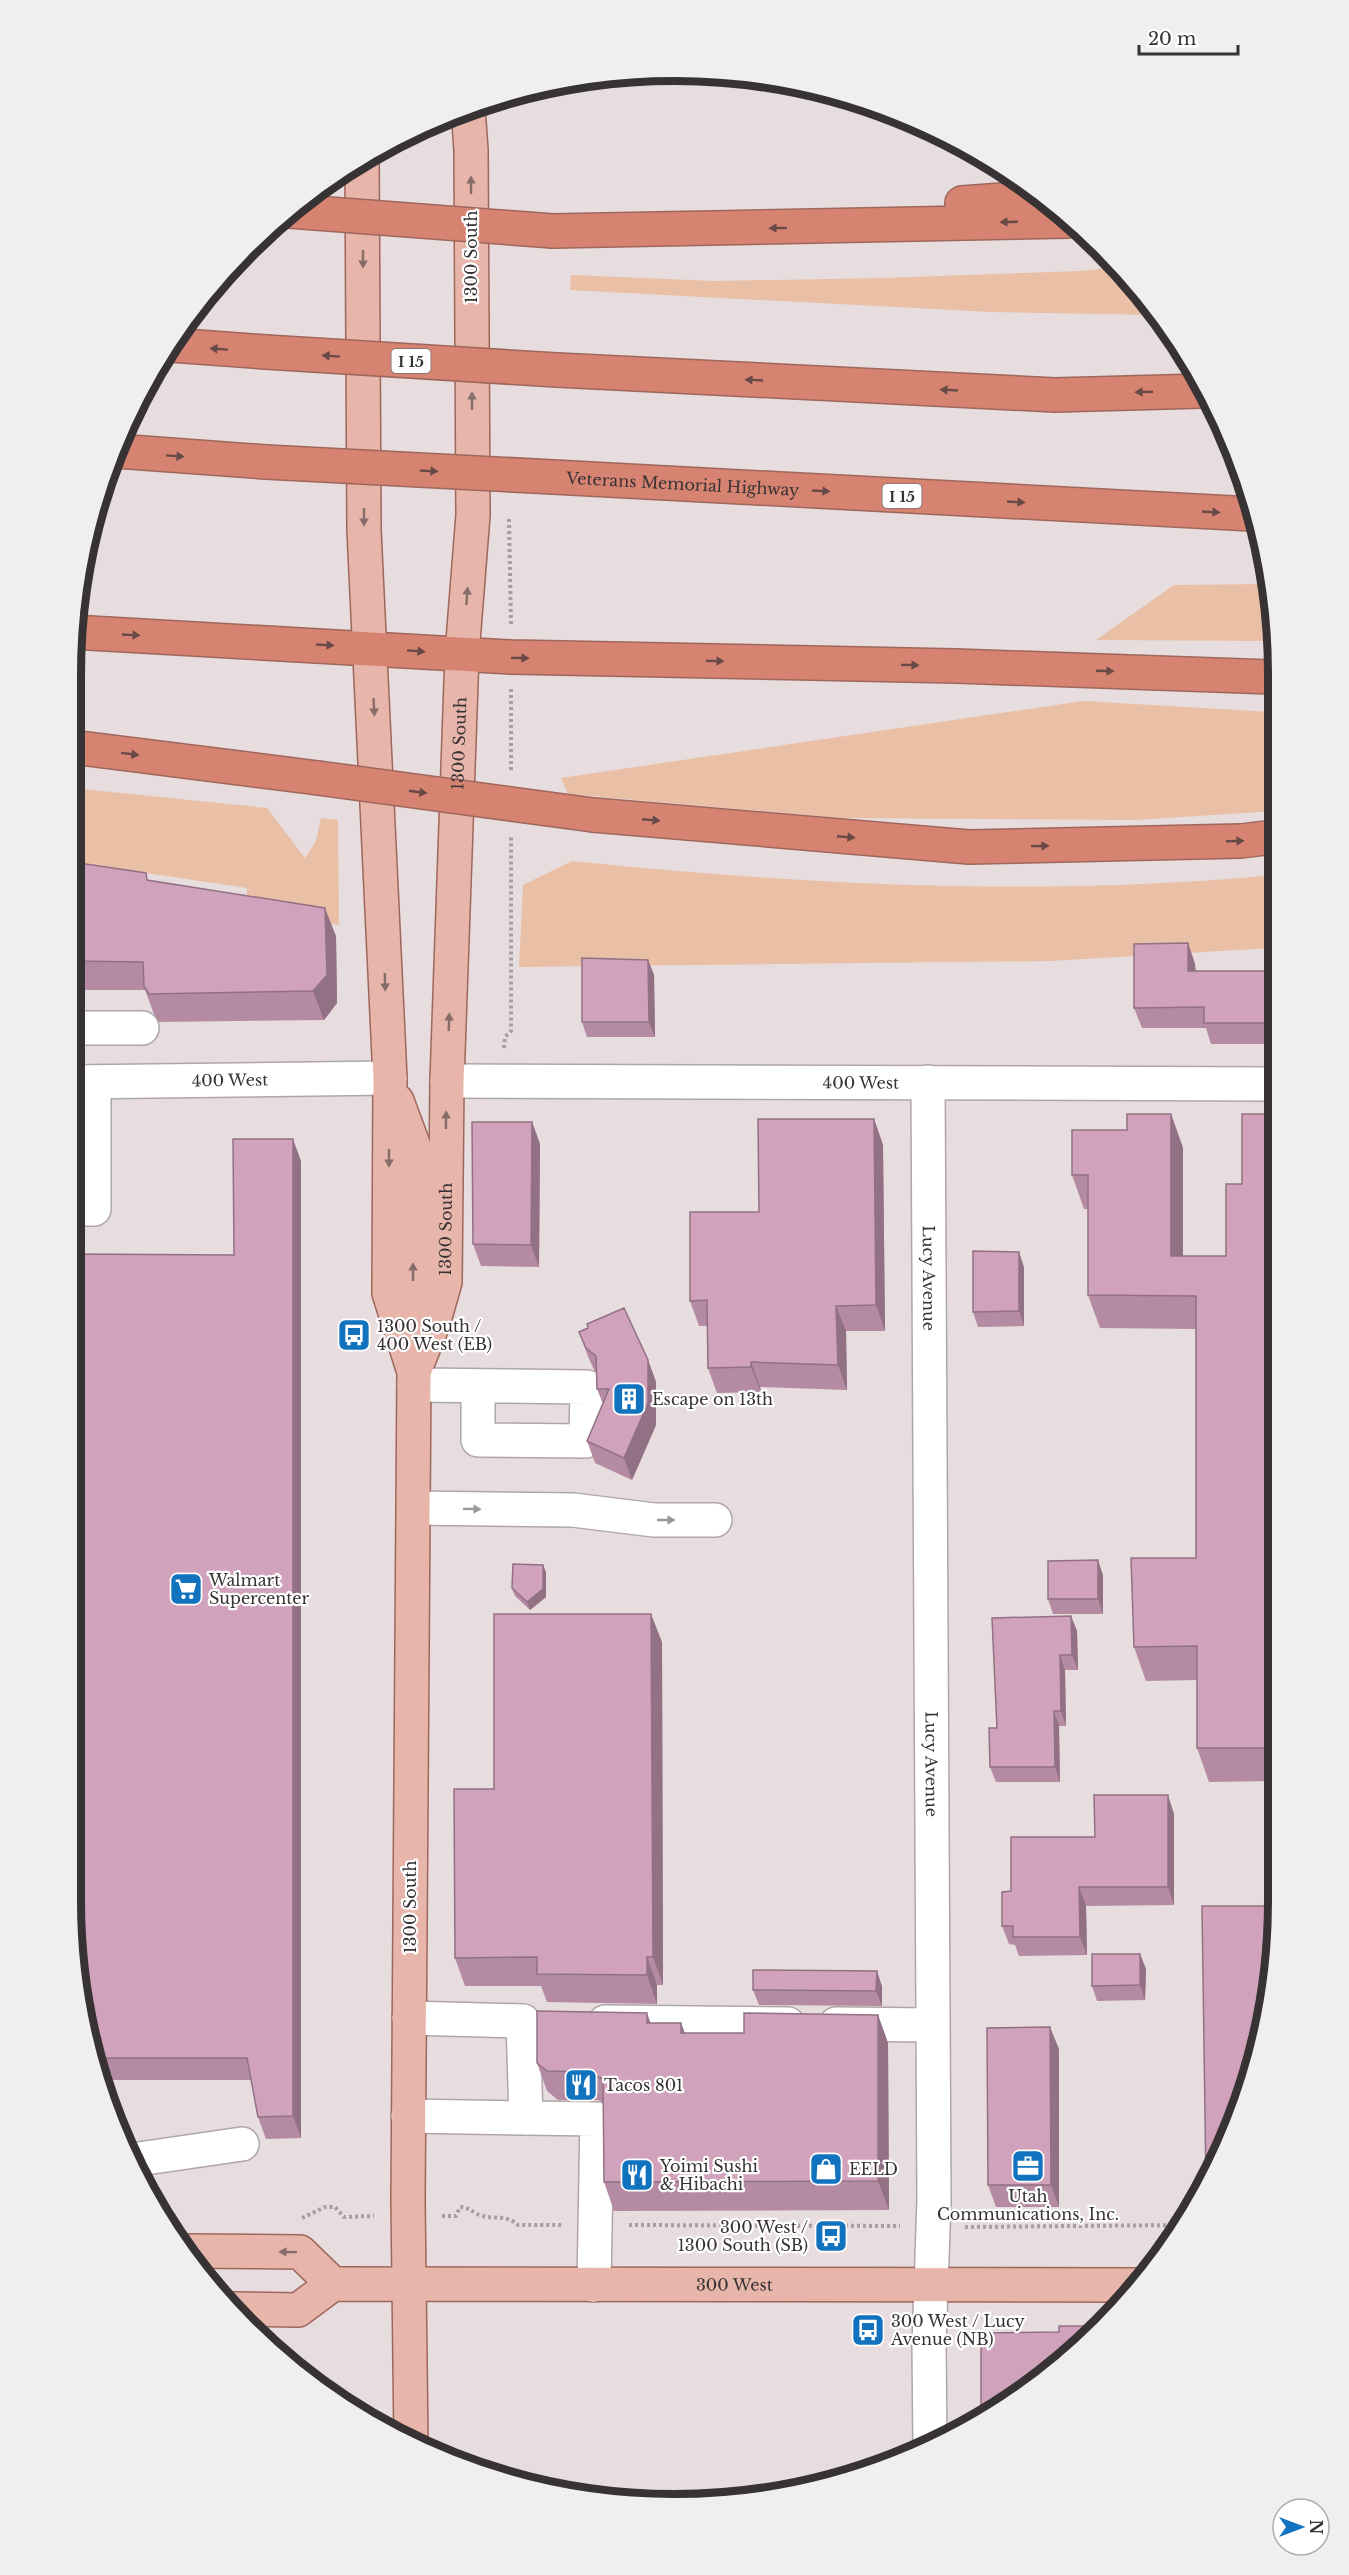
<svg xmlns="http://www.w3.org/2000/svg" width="1349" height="2575" font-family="'Libre Baskerville',serif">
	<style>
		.green { fill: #e9c0a5 }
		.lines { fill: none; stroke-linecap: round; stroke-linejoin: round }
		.minor-casing { stroke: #b0a6a7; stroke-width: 36 }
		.major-casing { stroke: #9f675c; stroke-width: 36 }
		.highway-casing { stroke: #9f675c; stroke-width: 36 }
		.path { stroke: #a69e9f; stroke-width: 4; stroke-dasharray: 3 3; stroke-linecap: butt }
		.minor { stroke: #fff; stroke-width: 33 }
		.major { stroke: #e7b5aa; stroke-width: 33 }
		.highway { stroke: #d78372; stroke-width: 33 }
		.highway-bridge-casing { stroke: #9f675c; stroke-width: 36; stroke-linecap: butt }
		.highway-bridge { stroke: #d78372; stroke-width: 33 }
		.wall { fill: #b48ba2 }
		.shaded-wall { fill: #927184 }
		.building { fill: #d1a2bc; stroke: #927184; stroke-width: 1.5 }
		.oneway { fill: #866d69 }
		.oneway2 { fill: #674a46 }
		.oneway3 { fill: #9b9899 }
		.labels { text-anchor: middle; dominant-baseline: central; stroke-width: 4.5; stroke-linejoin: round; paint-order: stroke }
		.shield { fill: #fff; stroke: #737070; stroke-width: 1.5 }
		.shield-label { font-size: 15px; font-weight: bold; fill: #373233 }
		.street-label { font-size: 16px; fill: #373233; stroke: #fff }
		.poi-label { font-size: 16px; fill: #373233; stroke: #fff; text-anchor: start }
		.rim { fill: none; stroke: #373233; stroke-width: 8 }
	</style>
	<rect width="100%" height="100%" fill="#e7dcde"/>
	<!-- green -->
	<path class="green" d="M1114,267L1154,307L1159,315L991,312L570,290L571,275L714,281L882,278L1081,271Z
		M1270,584L1273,595V641L1096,640L1174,585Z
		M1083,701L1274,712V811L1136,820L842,818L568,794L561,778Z
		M72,788L267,808L305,858L316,841L321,818L338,820L339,925L247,911V888L72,862Z
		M572,861C805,885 1040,897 1274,875V948L1050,961L519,967L523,885Z"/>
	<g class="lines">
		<!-- minor casing -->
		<g class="minor-casing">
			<g id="minor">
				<path d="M71,1028H142"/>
				<path id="s1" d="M447,1081L1275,1084"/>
				<path id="s2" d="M71,1082L390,1078"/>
				<path id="s3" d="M928,1082L934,2200L929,2344L930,2447"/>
				<path d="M71,1209H94V1082"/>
				<path d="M414,1385L587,1387L586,1441L478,1440V1386"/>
				<path d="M414,1508L573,1510L654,1520H715"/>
				<path d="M409,2018L523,2021L526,2118L597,2119L594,2285"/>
				<path d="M605,2022L788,2024"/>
				<path d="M836,2024L932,2025"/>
				<path d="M408,2116L526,2118"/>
				<path d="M132,2160L242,2144"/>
			</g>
		</g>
		<!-- major casing -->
		<g class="major-casing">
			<g id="major">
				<path d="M362,159L364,530L390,1078L389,1293L414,1372L408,2200L411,2442"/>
				<path d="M397,1101L414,1147L413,1293L433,1324"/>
				<path id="s4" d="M414,1372L433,1324L445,1282L447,1081L462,654L473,515L471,150L468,108"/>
				<path d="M184,2251L300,2252L333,2284"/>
				<path id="s5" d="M233,2309L298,2310L333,2284L1137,2285"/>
			</g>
		</g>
		<!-- highway casing -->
		<g class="highway-casing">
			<g id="highway">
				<path d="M962,203L1044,197"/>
				<path d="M553,231L1068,221"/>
				<path d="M171,345L266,352"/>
				<path d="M557,370L1055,395L1202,391"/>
				<path d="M116,451L266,462"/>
				<path id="s6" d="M553,477L1252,514"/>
				<path d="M72,632L511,657L956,666L1274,677"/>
				<path d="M72,747L318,778"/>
				<path d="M593,815L969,847L1241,841L1274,837"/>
			</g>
		</g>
		<!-- path -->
		<path class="path" d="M509,519L511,625
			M511,689V772
			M504,1048L505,1037L511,1031V836
			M442,2216H456L460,2207C469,2207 473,2213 482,2216C495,2219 508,2215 518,2225H564
			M302,2218L325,2207H335L344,2217L374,2216
			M629,2225L900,2226
			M965,2227L1183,2225"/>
		<!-- minor -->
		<use href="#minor" class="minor"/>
		<!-- major -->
		<use href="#major" class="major"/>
		<!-- highway -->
		<use href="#highway" class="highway"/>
		<!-- highway-bridge casing -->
		<g class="highway-bridge-casing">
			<path id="highway-bridge" d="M289,211L553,231
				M266,352L557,370
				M266,462L553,477
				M318,778L593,815"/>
		</g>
		<!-- highway-bridge -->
		<use href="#highway-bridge" class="highway-bridge"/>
	</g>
	<!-- wall -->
	<path class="wall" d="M72,862L149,880L336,936L337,1003L324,1020L159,1022L154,1014L145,990H71Z
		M1188,943L1195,964L1196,971H1274L1275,1044H1211L1206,1028H1142L1134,1008Z
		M648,960L654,975L655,1037H587L582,1022Z
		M1171,1114L1183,1148V1256H1226L1242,1184L1275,1114L1277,1781L1209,1782L1197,1748V1680L1146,1681L1134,1647L1196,1558V1329L1100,1328L1088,1295V1209H1084L1072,1175L1127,1130Z
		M874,1119L883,1145L885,1331H846L847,1390L760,1387L761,1392L717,1393L708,1368L707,1326H699L690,1301L759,1212Z
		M532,1122L540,1144L539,1267L481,1266L473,1244Z
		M301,1161V2138L266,2139L258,2117L251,2080H99L82,2018L234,1255Z
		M1024,1267V1326L978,1327L973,1312Z
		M579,1332L648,1360L656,1382V1425L632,1480L595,1463L587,1441L603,1404L597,1389L596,1372L594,1370L587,1354Z
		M546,1572V1597L530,1610L515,1596L512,1589Z
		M1103,1575V1614H1053L1048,1599Z
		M1071,1616L1077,1631L1078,1670H1065L1066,1726H1059L1060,1782H996L990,1767L997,1728Z
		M662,1642L663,1985H657V2004L547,2002L541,1986H465L455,1958L494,1789Z
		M1174,1814V1905L1086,1906L1087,1955L1019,1956L1015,1945L1009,1944L1002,1926L1011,1891L1095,1837Z
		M1140,1954L1146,1969L1145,2000L1097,2001L1092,1986Z
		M882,1986V2006L759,2005L753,1990Z
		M878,2015L888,2043L889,2210L614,2211L604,2182V2103L598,2100H558L547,2091L537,2063L651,2023H681L685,2033H744Z
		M1059,2049V2207H996L988,2185Z"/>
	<!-- shaded-wall -->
	<path class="shaded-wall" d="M325,908L336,936L337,1003L324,1020L313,991Z
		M1188,943L1195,964L1196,992L1188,971Z
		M648,960L654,975L655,1037L649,1022Z
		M1171,1114L1183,1148V1289L1171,1256Z
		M874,1119L883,1145L885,1331L876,1305Z
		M532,1122L540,1144L539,1267L531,1245Z
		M293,1139L301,1161V2138L293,2116Z
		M1019,1252L1024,1267V1326L1019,1311Z
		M836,1306L846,1331L847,1390L838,1365Z
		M648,1360L656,1382V1425L632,1480L624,1458Z
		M751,1362L760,1387L761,1392L751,1367Z
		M1098,1560L1103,1575V1614L1098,1599Z
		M543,1565L546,1572V1597L530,1610L527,1602Z
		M651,1614L662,1642L663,1985L653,1957Z
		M1071,1616L1077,1631L1078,1670L1072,1655Z
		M1060,1655L1065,1670L1066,1726L1061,1711Z
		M1054,1711L1059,1726L1060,1782L1055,1767Z
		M1168,1795L1174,1814V1905L1168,1887Z
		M1079,1887L1086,1906L1087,1955L1080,1937Z
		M1140,1954L1146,1969L1145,2000L1140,1985Z
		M647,1957L657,1985V2004L647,1975Z
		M877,1971L882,1986V2006L876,1991Z
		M647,2013L657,2041L647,2023Z
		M878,2015L888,2043L889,2210L878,2181Z
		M681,2023L691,2052L681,2033Z
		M1050,2027L1059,2049V2207L1051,2185Z"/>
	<!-- building -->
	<path class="building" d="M72,862L146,873L147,880L325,908L327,975L313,991L149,994L144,986L143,962L71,961Z
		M1188,943V971H1274L1275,1023H1204V1007L1134,1008V944Z
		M582,958L648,960L649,1022H582Z
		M1127,1114H1171V1256H1226V1184H1242V1114H1275L1277,1748H1197V1646L1134,1647L1131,1558H1196V1296L1088,1295V1175H1072V1130H1127Z
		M758,1119H874L876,1305L836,1306L838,1365L751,1362V1367L708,1368L707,1300L690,1301V1212H759Z
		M472,1122H532L531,1245L473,1244Z
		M233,1139H293V2116L258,2117L247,2058H93L82,2018L70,1900L71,1254L234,1255Z
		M973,1251L1019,1252V1311L973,1312Z
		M624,1308L648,1360V1403L624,1458L587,1441L609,1389H597L596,1356L586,1348L579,1332L588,1328L587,1324Z
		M1098,1560V1599H1048V1561Z
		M513,1564L543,1565V1589L527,1602L512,1588Z
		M494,1614H651L653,1957H647V1975L537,1974V1957L455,1958L454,1789H494Z
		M1071,1616L1072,1655H1060L1061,1711H1054L1055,1767H990L989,1728H997L992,1618Z
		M1094,1795H1168V1887H1079L1080,1937H1013V1926H1002V1892L1011,1891V1837H1095Z
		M1202,1906H1277V1940L1258,2056L1216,2167L1206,2185Z
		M1092,1954H1140V1985L1092,1986Z
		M753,1970L877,1971L876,1991L753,1990Z
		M537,2011L647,2013V2023H681V2033H744V2013L878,2015V2181L604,2182L603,2079L587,2072L547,2071L537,2063Z
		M1050,2027L1051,2185H988L987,2028Z
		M1059,2326H1103L1042,2380L981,2418V2333L1059,2332Z"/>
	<!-- one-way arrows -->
	<defs><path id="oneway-solid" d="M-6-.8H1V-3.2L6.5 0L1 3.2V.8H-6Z" transform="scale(1.5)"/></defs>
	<g class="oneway">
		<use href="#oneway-solid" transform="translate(471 185) rotate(-90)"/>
		<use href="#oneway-solid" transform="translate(363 259) rotate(90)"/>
		<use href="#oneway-solid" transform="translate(472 401) rotate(-90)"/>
		<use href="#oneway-solid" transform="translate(364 517) rotate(90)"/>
		<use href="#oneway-solid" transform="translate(467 596) rotate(-86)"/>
		<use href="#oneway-solid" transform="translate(374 707) rotate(87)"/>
		<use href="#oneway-solid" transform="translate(385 982) rotate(88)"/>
		<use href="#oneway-solid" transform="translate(449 1022) rotate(-88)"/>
		<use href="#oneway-solid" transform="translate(446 1120) rotate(-89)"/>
		<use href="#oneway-solid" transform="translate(389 1158) rotate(90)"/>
		<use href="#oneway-solid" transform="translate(413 1272) rotate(-90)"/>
		<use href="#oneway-solid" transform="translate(288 2252) rotate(-179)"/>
	</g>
	<g class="oneway2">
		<use href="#oneway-solid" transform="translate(1009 222) rotate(178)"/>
		<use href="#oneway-solid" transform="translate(778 228) rotate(179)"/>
		<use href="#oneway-solid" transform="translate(219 349) rotate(-176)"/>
		<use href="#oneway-solid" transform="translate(331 356) rotate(-176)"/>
		<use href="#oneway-solid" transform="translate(754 380) rotate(-177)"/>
		<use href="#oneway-solid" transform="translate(949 390) rotate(-177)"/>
		<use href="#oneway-solid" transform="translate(1144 392) rotate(178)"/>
		<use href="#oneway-solid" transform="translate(175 456) rotate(4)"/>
		<use href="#oneway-solid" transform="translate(429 471) rotate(3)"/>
		<use href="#oneway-solid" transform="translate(821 491) rotate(3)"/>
		<use href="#oneway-solid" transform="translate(1016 502) rotate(3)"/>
		<use href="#oneway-solid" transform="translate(1211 512) rotate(3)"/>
		<use href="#oneway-solid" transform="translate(131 635) rotate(3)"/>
		<use href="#oneway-solid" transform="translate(325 645) rotate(3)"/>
		<use href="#oneway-solid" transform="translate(416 651) rotate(4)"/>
		<use href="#oneway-solid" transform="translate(520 658) rotate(1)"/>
		<use href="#oneway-solid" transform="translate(715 661) rotate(1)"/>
		<use href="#oneway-solid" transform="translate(910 665) rotate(1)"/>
		<use href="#oneway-solid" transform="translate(1105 671) rotate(2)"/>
		<use href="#oneway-solid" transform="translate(130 754) rotate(7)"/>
		<use href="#oneway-solid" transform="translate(418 792) rotate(8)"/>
		<use href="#oneway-solid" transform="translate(651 820) rotate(5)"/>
		<use href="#oneway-solid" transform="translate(846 837) rotate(5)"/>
		<use href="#oneway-solid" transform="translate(1235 841) rotate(-2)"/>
		<use href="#oneway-solid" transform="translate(1040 846) rotate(-1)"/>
	</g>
	<g class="oneway3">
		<use href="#oneway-solid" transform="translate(472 1509) rotate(1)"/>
		<use href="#oneway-solid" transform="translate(666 1520)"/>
	</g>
	<!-- icons -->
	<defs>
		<g id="bus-square" transform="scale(1.725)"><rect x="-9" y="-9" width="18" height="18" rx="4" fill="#1172be" stroke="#fff"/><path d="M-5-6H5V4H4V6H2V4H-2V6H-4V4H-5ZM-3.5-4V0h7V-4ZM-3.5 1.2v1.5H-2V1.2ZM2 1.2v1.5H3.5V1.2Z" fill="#fff"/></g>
		<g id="building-square" transform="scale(1.725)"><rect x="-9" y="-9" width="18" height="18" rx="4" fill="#1172be" stroke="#fff"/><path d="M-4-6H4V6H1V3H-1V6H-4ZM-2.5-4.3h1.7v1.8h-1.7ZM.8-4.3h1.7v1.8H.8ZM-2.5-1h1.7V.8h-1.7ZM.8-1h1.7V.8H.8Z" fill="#fff"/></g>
		<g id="supermarket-square" transform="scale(1.725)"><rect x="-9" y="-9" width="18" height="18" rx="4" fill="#1172be" stroke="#fff"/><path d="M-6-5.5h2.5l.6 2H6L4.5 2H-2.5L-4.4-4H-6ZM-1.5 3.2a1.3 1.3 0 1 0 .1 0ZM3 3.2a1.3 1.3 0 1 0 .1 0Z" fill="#fff"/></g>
		<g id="restaurant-square" transform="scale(1.725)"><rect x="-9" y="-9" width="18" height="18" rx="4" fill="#1172be" stroke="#fff"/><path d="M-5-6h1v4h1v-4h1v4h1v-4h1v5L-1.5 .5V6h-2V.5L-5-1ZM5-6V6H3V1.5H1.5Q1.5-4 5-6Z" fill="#fff"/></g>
		<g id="office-square" transform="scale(1.725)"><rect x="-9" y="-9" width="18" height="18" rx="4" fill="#1172be" stroke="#fff"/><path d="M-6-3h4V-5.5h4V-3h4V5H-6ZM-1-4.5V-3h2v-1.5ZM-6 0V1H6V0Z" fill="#fff"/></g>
		<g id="shop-square" transform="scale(1.725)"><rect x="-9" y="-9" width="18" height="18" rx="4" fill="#1172be" stroke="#fff"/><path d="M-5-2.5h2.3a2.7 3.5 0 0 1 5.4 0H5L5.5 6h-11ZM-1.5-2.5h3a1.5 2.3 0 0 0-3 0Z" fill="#fff"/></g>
	</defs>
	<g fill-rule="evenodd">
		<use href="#bus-square" x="354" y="1335"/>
		<use href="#building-square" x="629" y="1399"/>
		<use href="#supermarket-square" x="186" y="1589"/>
		<use href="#restaurant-square" x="581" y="2085"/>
		<use href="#office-square" x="1028" y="2166"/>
		<use href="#shop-square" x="826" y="2169"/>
		<use href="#restaurant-square" x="637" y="2175"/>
		<use href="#bus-square" x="831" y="2236"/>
		<use href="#bus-square" x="868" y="2330"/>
	</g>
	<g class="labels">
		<!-- shield labels -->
		<g class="shield">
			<rect x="391.5" y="349" width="39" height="24" rx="4.5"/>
			<rect x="882.5" y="484" width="39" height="24" rx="4.5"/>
		</g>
		<g class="shield-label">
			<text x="411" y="361">I 15</text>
			<text x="902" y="496">I 15</text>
		</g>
		<!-- street labels -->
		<g class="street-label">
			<text transform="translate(471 257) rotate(-90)">1300 South</text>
			<text stroke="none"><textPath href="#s6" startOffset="130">Veterans Memorial Highway</textPath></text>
			<text stroke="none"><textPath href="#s4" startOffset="634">1300 South</textPath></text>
			<text stroke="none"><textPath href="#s2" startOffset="159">400 West</textPath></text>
			<text stroke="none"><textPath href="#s1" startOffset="414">400 West</textPath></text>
			<text stroke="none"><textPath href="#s4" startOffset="148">1300 South</textPath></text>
			<text stroke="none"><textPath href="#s3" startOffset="196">Lucy Avenue</textPath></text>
			<text stroke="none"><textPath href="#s3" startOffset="682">Lucy Avenue</textPath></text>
			<text transform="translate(410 1907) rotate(-90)">1300 South</text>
			<text stroke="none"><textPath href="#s5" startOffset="510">300 West</textPath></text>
		</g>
		<!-- poi labels -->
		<g class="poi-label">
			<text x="377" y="1326">1300 South /<tspan x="377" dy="18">400 West (EB)</tspan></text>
			<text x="652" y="1399">Escape on 13th</text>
			<text x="209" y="1580">Walmart<tspan x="209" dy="18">Supercenter</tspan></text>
			<text x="604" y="2085">Tacos 801</text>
			<text x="660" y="2166">Yoimi Sushi<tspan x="660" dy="18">&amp; Hibachi</tspan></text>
			<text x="849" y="2169">EELD</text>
			<text x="1028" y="2196" text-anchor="middle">Utah<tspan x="1028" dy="18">Communications, Inc.</tspan></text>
			<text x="808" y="2227" text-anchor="end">300 West /<tspan x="808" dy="18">1300 South (SB)</tspan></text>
			<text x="891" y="2321">300 West / Lucy<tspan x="891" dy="18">Avenue (NB)</tspan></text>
		</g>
	</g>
	<!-- crop -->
	<path d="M0 0H1349V2575H0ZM674 81H675A593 593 0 0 1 1268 674V1901A593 593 0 0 1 675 2494H674A593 593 0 0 1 81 1901V674A593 593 0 0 1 674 81Z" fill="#efefef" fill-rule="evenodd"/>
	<path class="rim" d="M674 81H675A593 593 0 0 1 1268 674V1901A593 593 0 0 1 675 2494H674A593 593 0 0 1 81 1901V674A593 593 0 0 1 674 81Z"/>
	<!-- north arrow -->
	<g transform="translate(1301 2527) rotate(90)"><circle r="28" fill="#ffffff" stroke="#afadad" stroke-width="1.5"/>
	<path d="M0-4.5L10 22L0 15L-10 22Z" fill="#1172be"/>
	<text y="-9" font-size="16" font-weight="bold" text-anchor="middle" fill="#373233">N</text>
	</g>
	<!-- scale -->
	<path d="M1139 45v9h99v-9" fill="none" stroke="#373233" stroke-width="3"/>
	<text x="1148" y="45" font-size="18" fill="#373233" stroke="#ffffff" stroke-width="4.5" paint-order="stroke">20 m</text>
</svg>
